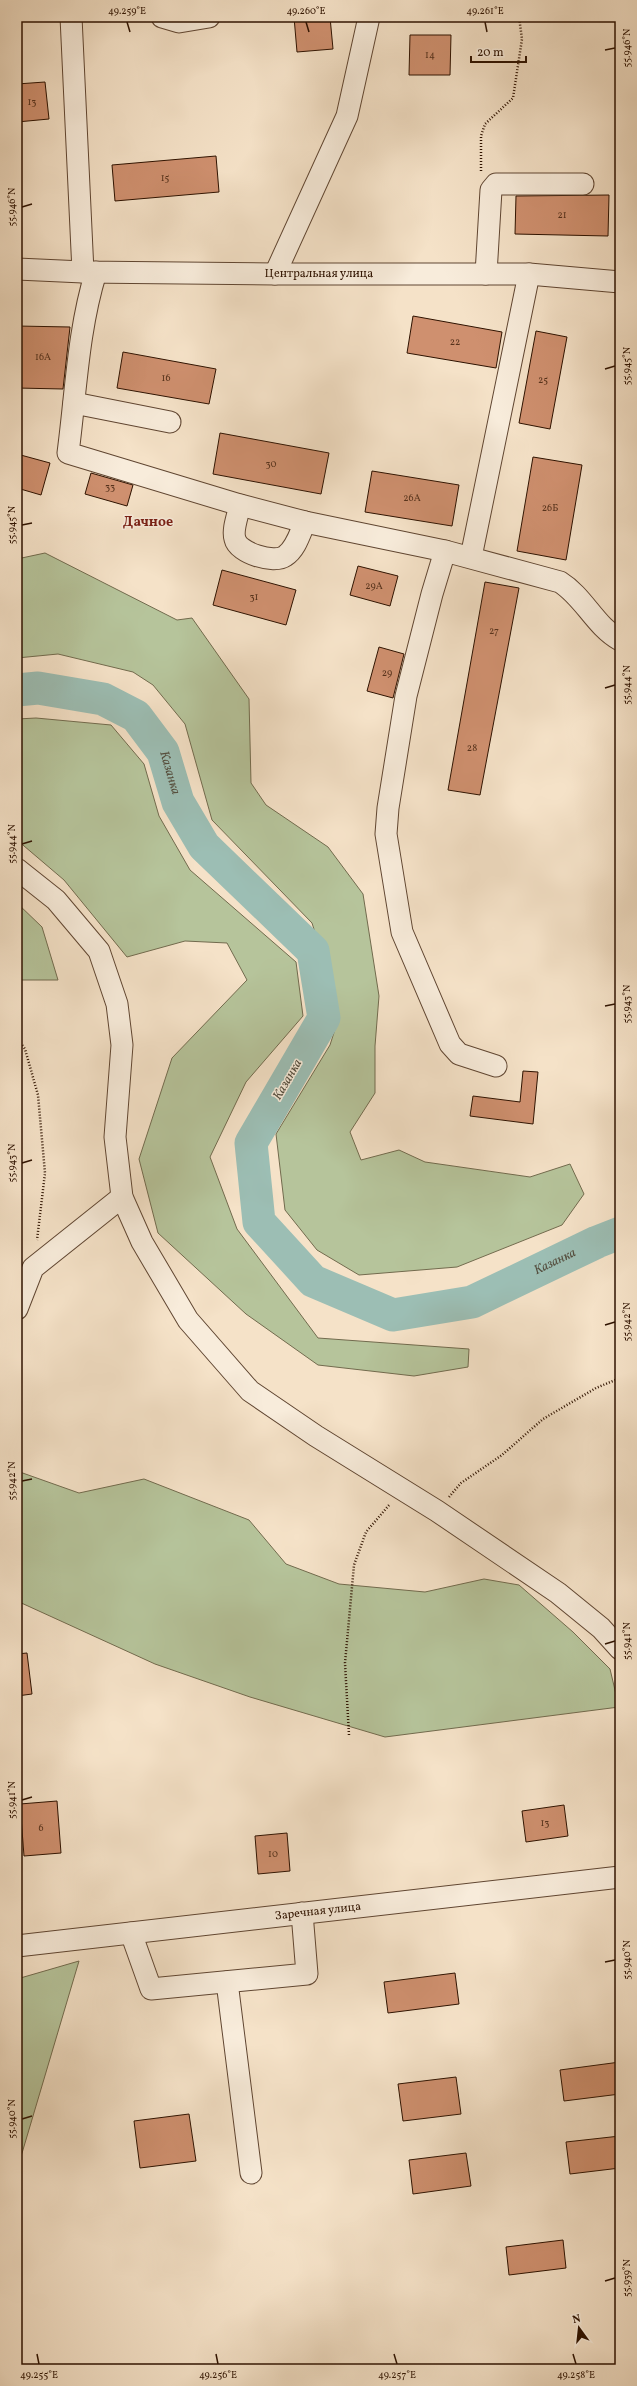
<svg xmlns="http://www.w3.org/2000/svg" width="637" height="2386" font-family="Vollkorn,serif">
	<style>
		.green { fill: #b6c49b; stroke: #726b4e }
		.lines { fill: none; stroke-linecap: round; stroke-linejoin: round }
		.river { stroke: #9cbeb4; stroke-width: 33 }
		.building { fill: #cf906f; stroke: #2e1200 }
		.minor-casing { stroke: #604632; stroke-width: 23 }
		.path { stroke: #2e1200; stroke-width: 2.5; stroke-dasharray: 1 2; stroke-linecap: butt }
		.minor { stroke: #f8ecdb; stroke-width: 21 }
		.ticks { fill: none; stroke: #2e1200; stroke-width: 1.5 }
		.labels { text-anchor: middle; dominant-baseline: central; stroke-width: 3; stroke-linejoin: round; paint-order: stroke }
		.number-label { font-size: 10px; fill: #56321c }
		.street-label { font-size: 12px; fill: #2e1200; stroke: #f8ecdb }
		.water-label { font-size: 13px; font-style: italic; fill: #544e3f; stroke: #f8ecdb }
		.quarter-label { font-size: 14px; font-weight: bold; fill: #7a1f14; stroke: #f8ecdb }
		.neatline { fill: none; stroke: #2e1200; stroke-width: 1.5 }
		.ticks-label { font-size: 10px; text-anchor: middle; fill: #2e1200 }
	</style>
	<rect width="100%" height="100%" fill="#f5e2c8"/>
	<filter id="stains"><feTurbulence type="fractalNoise" baseFrequency=".005" numOctaves="4"/><feColorMatrix values="0 0 0 0 .2 0 0 0 0 .09 0 0 0 0 .02 0 0 0 .5 -.17"/></filter>
	<radialGradient id="worn" r=".72"><stop offset=".6" stop-color="#630" stop-opacity="0"/><stop offset="1" stop-color="#630" stop-opacity=".3"/></radialGradient>
	<!-- green -->
	<path class="green" d="M45,553L177,620L192,618L249,699L251,783L266,805L328,847L363,894L379,996L375,1046V1093L350,1132L361,1160L399,1150L425,1162L530,1177L570,1164L584,1194L562,1225L457,1267L359,1275L317,1250L285,1210L276,1134L330,1045L338,1020L335,995L312,923L212,820L185,724L153,685L133,672L58,654L17,658V559Z
		M36,718L111,725L144,764L159,816L190,870L296,962L303,1016L246,1082L210,1157L237,1229L318,1338L469,1349L468,1367L414,1376L318,1365L246,1314L158,1233L139,1159L172,1058L247,980L227,943L185,941L127,957L64,880L17,840V719Z
		M17,903L42,927L58,980H17Z
		M17,1471L79,1493L144,1479L249,1520L286,1564L339,1584L425,1592L484,1579L519,1585L573,1632L610,1669L619,1707L385,1737L250,1697L155,1664L17,1601Z
		M79,1961L17,2170V1979Z"/>
	<g class="lines">
		<!-- river -->
		<path class="river" id="s1" d="M17,690L38,688L103,699L136,716L163,752L178,802L204,846L313,951L324,1018L251,1143L259,1222L313,1281L393,1315L472,1302L597,1242L620,1233"/>
	</g>
	<!-- building -->
	<path class="building" d="M294,17H330L333,49L297,52Z
		M410,35H451L450,75H409Z
		M45,82L49,119L17,122V84Z
		M216,156L219,192L115,201L112,165Z
		M609,195L608,236L515,234L516,196Z
		M413,316L502,332L496,368L407,353Z
		M17,326L70,327L63,389L17,388Z
		M536,331L567,337L550,429L519,423Z
		M123,352L216,369L209,404L117,388Z
		M220,433L329,453L321,494L213,474Z
		M17,454L50,463L41,495L17,488Z
		M533,457L582,465L566,560L517,551Z
		M372,471L459,485L452,526L365,512Z
		M91,473L133,485L127,506L85,494Z
		M358,566L398,576L390,606L350,595Z
		M222,570L296,590L286,625L213,605Z
		M485,582L519,588L480,795L448,790Z
		M379,647L404,654L393,698L367,691Z
		M523,1071L538,1072L533,1124L470,1116L473,1096L520,1102Z
		M27,1653L32,1694L17,1696V1654Z
		M57,1801L61,1853L24,1856L20,1804Z
		M564,1805L568,1836L526,1842L522,1811Z
		M287,1833L290,1871L258,1874L255,1836Z
		M455,1973L459,2004L388,2013L384,1982Z
		M620,2062V2094L564,2101L560,2070Z
		M456,2077L461,2114L403,2121L398,2084Z
		M189,2114L196,2161L140,2168L134,2121Z
		M620,2136V2168L570,2174L566,2142Z
		M466,2153L471,2186L413,2194L409,2160Z
		M563,2240L566,2268L509,2275L506,2247Z"/>
	<g class="lines">
		<!-- minor casing -->
		<g class="minor-casing">
			<g id="minor">
				<path d="M71,17L83,272"/>
				<path d="M162,17L179,22L209,17"/>
				<path id="s2" d="M17,269L83,272L275,274H529L620,282"/>
				<path d="M96,272C78,330 76,392 68,453L240,505L305,522L445,551L560,582C584,597 595,626 620,640"/>
				<path d="M275,274L347,116L369,17"/>
				<path d="M486,274L491,190L496,184H583"/>
				<path d="M74,403L170,422"/>
				<path d="M240,505C238,515 232,530 235,539C238,553 274,564 285,556C296,549 300,533 305,522"/>
				<path d="M445,551L432,594L406,696L388,808L386,834L402,932L450,1044L459,1054L496,1066"/>
				<path d="M471,557L529,274"/>
				<path d="M17,869L56,900L99,951L117,1004L122,1045L115,1137L122,1197L142,1242L188,1320L250,1391L316,1436L437,1511L558,1593L601,1628L620,1649"/>
				<path d="M17,1309L33,1268L122,1197"/>
				<path d="M131,1933L151,1989L307,1974L302,1913"/>
				<path id="s3" d="M17,1946L620,1877"/>
				<path d="M227,1982L251,2173"/>
			</g>
		</g>
		<!-- path -->
		<path class="path" d="M481,171V136L485,124L513,98L522,39L519,17
			M17,1038L25,1049L38,1095L45,1173L37,1240
			M449,1497L461,1483L502,1455L543,1419L596,1388L620,1378
			M349,1735L345,1663L354,1565L366,1532L390,1504"/>
		<!-- minor -->
		<use href="#minor" class="minor"/>
	</g>
	<!-- ticks -->
	<path class="ticks" d="M127,22L130,32M306,22L309,32M485,22L487,32M605,50L615,48M22,207L32,204M605,369L615,366M22,525L32,523M605,688L615,685M22,844L32,841M605,1006L615,1004M22,1163L32,1160M605,1325L615,1322M22,1481L32,1479M605,1644L615,1641M22,1800L32,1797M605,1962L615,1960M22,2119L32,2116M605,2281L615,2278M37,2354L39,2364M216,2354L218,2364M394,2354L397,2364M573,2354L576,2364"/>
	<g class="labels">
		<!-- number labels -->
		<g class="number-label">
			<text x="430" y="55">14</text>
			<text x="32" y="102">13</text>
			<text x="165" y="178">15</text>
			<text x="562" y="215">21</text>
			<text x="455" y="342">22</text>
			<text x="43" y="357">16А</text>
			<text x="166" y="378">16</text>
			<text x="543" y="380">25</text>
			<text x="271" y="464">30</text>
			<text x="110" y="487">33</text>
			<text x="412" y="498">26А</text>
			<text x="550" y="508">26Б</text>
			<text x="374" y="586">29А</text>
			<text x="254" y="597">31</text>
			<text x="494" y="631">27</text>
			<text x="387" y="673">29</text>
			<text x="472" y="748">28</text>
			<text x="545" y="1823">13</text>
			<text x="41" y="1828">6</text>
			<text x="273" y="1854">10</text>
		</g>
		<!-- street labels -->
		<g class="street-label">
			<text stroke="none"><textPath href="#s2" startOffset="302">Центральная улица</textPath></text>
			<text stroke="none"><textPath href="#s3" startOffset="303">Заречная улица</textPath></text>
		</g>
		<!-- water labels -->
		<g class="water-label">
			<text stroke="none"><textPath href="#s1" startOffset="191">Казанка</textPath></text>
			<text transform="translate(288 1080) rotate(-60)">Казанка</text>
			<text stroke="none"><textPath href="#s1" startOffset="1055">Казанка</textPath></text>
		</g>
		<!-- quarter labels -->
		<g class="quarter-label">
			<text x="148" y="522">Дачное</text>
		</g>
	</g>
	<!-- margin -->
	<rect width="637" height="2386" fill="none" stroke="#f5e2c8" stroke-width="44"/>
	<!-- north arrow -->
	<g transform="translate(579 2328) rotate(345)" stroke="#f8ecdb" stroke-width="3" paint-order="stroke">
	<path d="M0-3L7 15L0 10L-7 15Z" fill="#2e1200"/>
	<text y="-6" font-size="11" font-weight="bold" text-anchor="middle" fill="#2e1200">N</text>
	</g>
	<!-- scale -->
	<path d="M471 56v6h55v-6" fill="none" stroke="#2e1200" stroke-width="2"/>
	<text x="477" y="56" font-size="12" fill="#2e1200" stroke="#f8ecdb" stroke-width="3" paint-order="stroke">20 m</text>
	<rect x="22" y="22" width="593" height="2342" class="neatline"/>
	<g class="ticks-label">
		<text x="127" y="14">49.259°E</text>
		<text x="306" y="14">49.260°E</text>
		<text x="485" y="14">49.261°E</text>
		<text transform="translate(626 48) rotate(-90)" y="4">55.946°N</text>
		<text transform="translate(11 207) rotate(-90)" y="4">55.946°N</text>
		<text transform="translate(626 366) rotate(-90)" y="4">55.945°N</text>
		<text transform="translate(11 525) rotate(-90)" y="4">55.945°N</text>
		<text transform="translate(626 685) rotate(-90)" y="4">55.944°N</text>
		<text transform="translate(11 844) rotate(-90)" y="4">55.944°N</text>
		<text transform="translate(626 1004) rotate(-90)" y="4">55.943°N</text>
		<text transform="translate(11 1163) rotate(-90)" y="4">55.943°N</text>
		<text transform="translate(626 1322) rotate(-90)" y="4">55.942°N</text>
		<text transform="translate(11 1481) rotate(-90)" y="4">55.942°N</text>
		<text transform="translate(626 1641) rotate(-90)" y="4">55.941°N</text>
		<text transform="translate(11 1800) rotate(-90)" y="4">55.941°N</text>
		<text transform="translate(626 1960) rotate(-90)" y="4">55.940°N</text>
		<text transform="translate(11 2119) rotate(-90)" y="4">55.940°N</text>
		<text transform="translate(626 2278) rotate(-90)" y="4">55.939°N</text>
		<text x="39" y="2378">49.255°E</text>
		<text x="218" y="2378">49.256°E</text>
		<text x="397" y="2378">49.257°E</text>
		<text x="576" y="2378">49.258°E</text>
	</g>
	<rect width="100%" height="100%" filter="url(#stains)"/>
	<rect width="100%" height="100%" fill="url(#worn)"/>
</svg>
